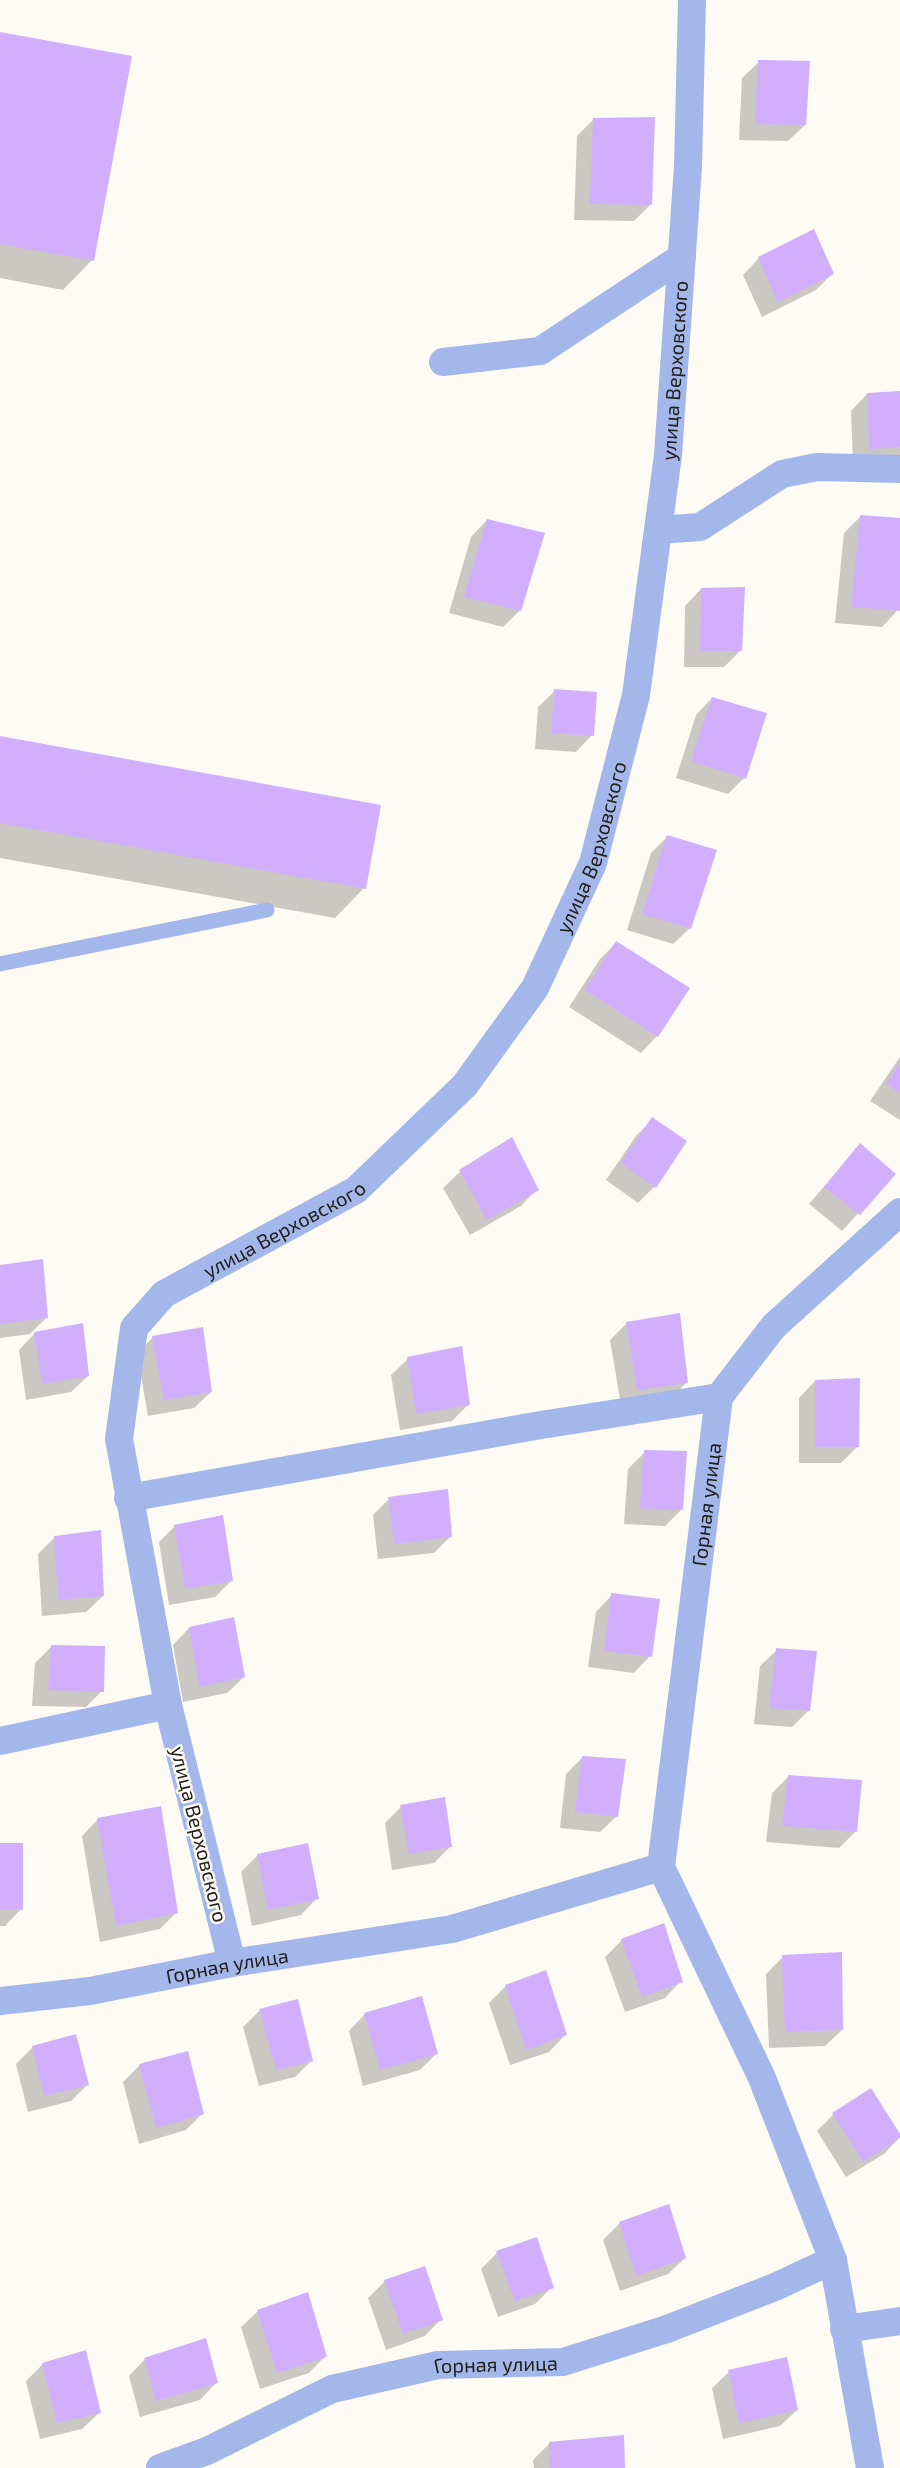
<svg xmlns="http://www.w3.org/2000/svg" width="900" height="2468" font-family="'Exo 2',sans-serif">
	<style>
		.shadow { fill: #0003 }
		.building { fill: #d1affd }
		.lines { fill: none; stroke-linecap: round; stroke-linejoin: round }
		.lane { stroke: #a3b7eb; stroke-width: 15 }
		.street { stroke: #a3b7eb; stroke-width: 28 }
		.labels { text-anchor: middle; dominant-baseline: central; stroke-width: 5; stroke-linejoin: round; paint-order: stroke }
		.street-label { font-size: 20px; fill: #23201d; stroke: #fefaf4 }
	</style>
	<rect width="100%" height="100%" fill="#fefaf4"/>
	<!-- shadow -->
	<path class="shadow" d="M0,33L92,260L63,290L0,278Z
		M759,62L805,125L788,141L739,140L742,78Z
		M593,120L650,205L634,221L574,220L577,136Z
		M759,258L832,274L816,290L762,317L743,275Z
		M900,392V462L853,465L851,411L867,394Z
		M861,516L900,519L898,610L882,627L835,623L844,533Z
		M487,520L520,610L503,627L449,613L471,537Z
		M701,589L740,651L724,667H684L685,606Z
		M555,691L592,735L576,752L535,749L538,707Z
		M712,698L744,778L728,794L676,778L696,715Z
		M0,738L364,888L335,918L0,858Z
		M667,837L690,928L673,944L627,930L651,853Z
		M616,943L657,1036L641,1053L569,1007L600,959Z
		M900,1057V1120L870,1101Z
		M653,1119L654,1187L638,1203L606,1180L636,1136Z
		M511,1139L537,1189L521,1206L470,1235L443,1188L460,1172Z
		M860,1145L894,1174L842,1231L809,1204Z
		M0,1266L47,1317L30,1334L0,1338Z
		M627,1323L687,1382L670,1399L621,1405L610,1340Z
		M35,1333L88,1376L71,1392L26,1400L19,1350Z
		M153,1337L211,1392L194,1408L148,1416L137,1354Z
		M408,1359L469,1404L452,1421L400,1430L391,1375Z
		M815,1381L858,1446L841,1463H799V1398Z
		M645,1452L681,1510L665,1526L624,1524L628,1469Z
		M389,1499L451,1536L434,1553L378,1559L373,1515Z
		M175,1526L231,1581L215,1597L169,1605L159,1542Z
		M55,1537L103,1596L86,1612L42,1616L38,1554Z
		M612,1595L650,1656L634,1673L588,1667L596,1612Z
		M189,1628L244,1677L227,1693L183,1702L173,1645Z
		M51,1647L102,1691L86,1707L32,1706L35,1663Z
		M777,1650L809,1710L792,1727L754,1724L760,1666Z
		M582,1758L617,1816L600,1832L560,1828L566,1774Z
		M789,1776L855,1832L839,1848L766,1842L772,1793Z
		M401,1807L451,1846L434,1863L392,1870L385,1823Z
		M98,1819L176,1913L160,1929L100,1942L82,1836Z
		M0,1844L21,1909L5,1926H0Z
		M258,1855L317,1898L301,1915L252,1926L241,1872Z
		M622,1940L681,1981L665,1998L625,2012L605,1957Z
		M783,1957L842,2030L825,2046L769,2048L766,1974Z
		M506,1986L565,2035L549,2052L510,2065L489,2003Z
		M297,2001L312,2060L295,2077L259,2086L243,2027L259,2011Z
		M365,2014L436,2054L420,2070L363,2086L349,2031Z
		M33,2047L87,2085L71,2101L28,2112L16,2064Z
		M140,2065L202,2114L186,2130L139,2144L123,2082Z
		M870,2090L900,2137L884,2154L846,2177L817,2131L833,2115Z
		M620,2223L685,2258L668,2274L620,2291L603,2240Z
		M497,2253L552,2287L535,2304L498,2317L481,2269Z
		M385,2281L441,2319L425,2336L386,2350L368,2298Z
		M258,2311L325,2356L309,2373L260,2389L241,2327Z
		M145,2359L216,2383L200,2400L140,2417L129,2376Z
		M43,2364L99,2413L82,2429L40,2439L26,2381Z
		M729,2372L797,2410L780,2426L723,2439L712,2388Z
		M550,2443L624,2468H534L533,2460Z"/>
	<!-- building -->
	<path class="building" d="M0,32L132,56L94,261L0,244Z
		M758,60L810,61L806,125L755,124Z
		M655,117L652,205L590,204L593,118Z
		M814,229L834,274L778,302L758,257Z
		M900,391V447L869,449L867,393Z
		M860,515L900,518V611L851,607Z
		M487,519L545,533L521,611L464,597Z
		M745,587L742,651H700L701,588Z
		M554,689L597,692L594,736L551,733Z
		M712,697L767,713L746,779L691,761Z
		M0,736L381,805L366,889L0,823Z
		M667,835L717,850L691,929L642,914Z
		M616,941L690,988L658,1037L585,990Z
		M900,1062V1093L886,1084Z
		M652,1117L687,1141L656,1188L621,1163Z
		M512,1137L539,1190L487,1220L459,1170Z
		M860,1143L896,1174L860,1215L824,1187Z
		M43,1259L48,1318L0,1324V1265Z
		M680,1313L688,1383L637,1390L626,1322Z
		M83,1323L89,1376L42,1384L34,1332Z
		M203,1327L212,1392L164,1400L152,1336Z
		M462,1346L470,1405L416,1414L407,1357Z
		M860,1378L859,1447H815V1380Z
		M644,1450L687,1451L683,1510L640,1508Z
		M448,1489L452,1537L394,1544L388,1497Z
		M223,1515L233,1581L185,1589L174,1525Z
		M101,1530L104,1596L58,1600L54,1536Z
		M611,1593L660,1599L652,1657L604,1651Z
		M234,1617L245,1677L199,1687L189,1627Z
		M51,1645L105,1646L104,1692L48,1690Z
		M776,1648L817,1651L810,1711L769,1708Z
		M582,1756L626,1759L618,1817L575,1812Z
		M788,1775L862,1780L857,1832L782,1826Z
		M445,1797L452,1847L409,1854L400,1805Z
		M161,1806L178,1913L116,1926L97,1818Z
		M0,1843H23V1910H0Z
		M308,1843L319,1899L268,1910L257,1854Z
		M664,1923L683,1982L642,1997L621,1939Z
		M842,1952L843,2030L785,2032L782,1955Z
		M546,1970L567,2035L526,2050L505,1985Z
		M422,1996L438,2054L380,2070L364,2013Z
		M298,1999L313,2061L276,2070L259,2009Z
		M76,2034L89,2085L44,2096L32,2046Z
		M188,2051L204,2114L156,2128L139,2064Z
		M871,2088L900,2134V2138L863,2162L832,2113Z
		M669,2204L686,2258L636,2276L619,2222Z
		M537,2237L554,2288L515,2301L496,2251Z
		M425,2266L443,2320L403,2334L384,2280Z
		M308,2292L327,2357L277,2373L257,2310Z
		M206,2338L218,2383L156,2401L144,2358Z
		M86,2350L101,2413L57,2423L42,2363Z
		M787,2357L798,2410L739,2423L728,2370Z
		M624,2435L625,2468H550L549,2442Z"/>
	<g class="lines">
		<!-- lane -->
		<path class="lane" d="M0,964L267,910"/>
		<!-- street -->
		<g class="street">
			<path d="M443,362L540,351L682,257"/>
			<path d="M658,530L700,527L782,474L817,467L900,469"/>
			<path d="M128,1498L541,1425L719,1397"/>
			<path d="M0,1741L168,1705"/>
			<path id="s1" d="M232,1963L168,1705L119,1439L134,1328L164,1294L356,1190L465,1085L535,988L593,863L636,695L668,455L688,166L692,0"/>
			<path id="s2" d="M0,2001L90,1991L232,1963L452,1929L661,1867"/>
			<path d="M844,2329L900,2321"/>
			<path id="s3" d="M160,2468L207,2451L332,2389L438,2365L563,2362L667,2329L775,2287L833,2260"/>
			<path id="s4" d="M870,2468L833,2260L762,2078L661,1867L719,1397L774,1326L900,1212"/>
		</g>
	</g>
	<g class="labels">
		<!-- street labels -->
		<g class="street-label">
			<text stroke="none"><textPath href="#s1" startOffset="1821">улица Верховского</textPath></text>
			<text stroke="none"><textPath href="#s1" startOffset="1335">улица Верховского</textPath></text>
			<text stroke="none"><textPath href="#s1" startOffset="830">улица Верховского</textPath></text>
			<text stroke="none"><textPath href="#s4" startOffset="1006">Горная улица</textPath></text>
			<text transform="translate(200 1834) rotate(76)">улица Верховского</text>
			<text stroke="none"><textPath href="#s2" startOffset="230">Горная улица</textPath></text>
			<text stroke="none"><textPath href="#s3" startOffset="356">Горная улица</textPath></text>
		</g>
	</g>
</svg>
